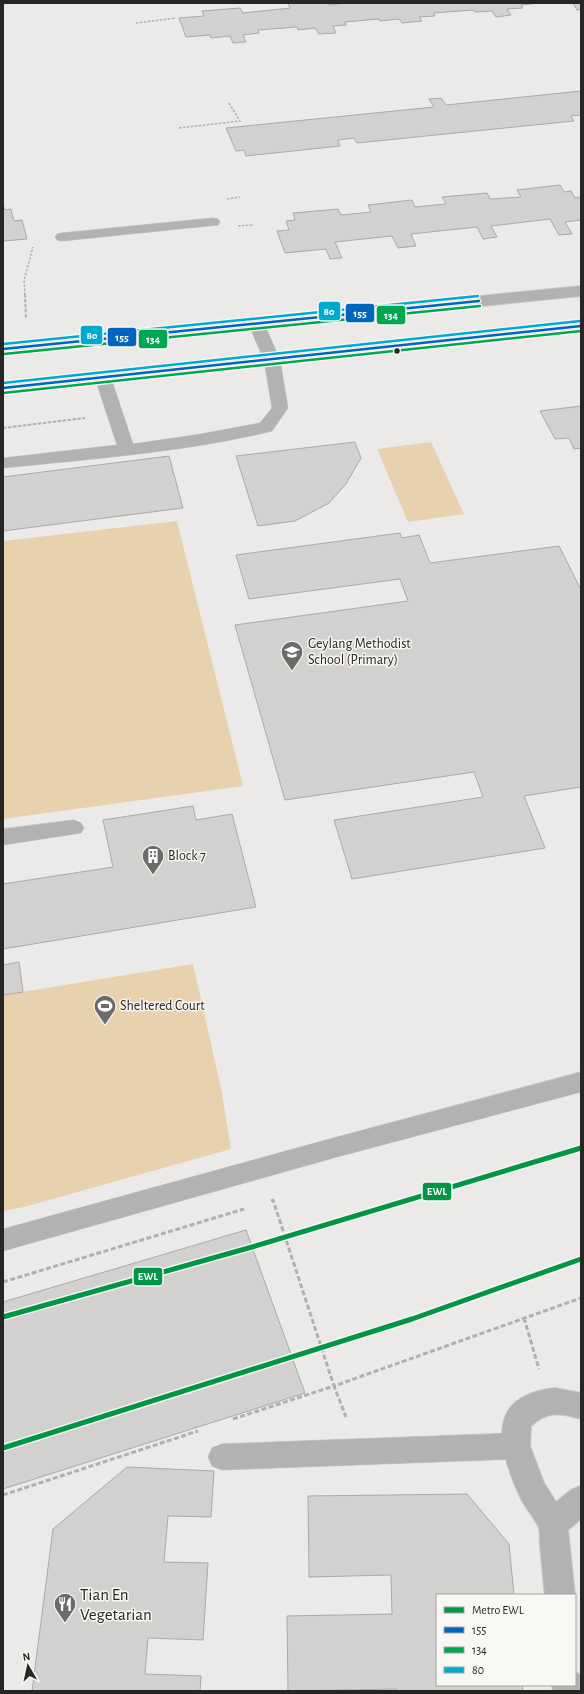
<svg xmlns="http://www.w3.org/2000/svg" width="584" height="1694" font-family="'Alegreya Sans',sans-serif">
	<style>
		.green { fill: #e8d1af }
		.building { fill: #d2d1d0; stroke: #abaaa9 }
		.lines { fill: none; stroke-linecap: round; stroke-linejoin: round }
		.lane-casing { stroke: #c7c7c6; stroke-width: 1 }
		.street-casing { stroke: #c7c7c6; stroke-width: 2 }
		.secondary-casing { stroke: #c7c7c6; stroke-width: 2 }
		.path-far2 { stroke: #b0b0af; stroke-width: 1.5; stroke-dasharray: 2.5 1.5; stroke-linecap: butt }
		.path-far1 { stroke: #b0b0af; stroke-width: 2; stroke-dasharray: 3.5 1.5; stroke-linecap: butt }
		.path { stroke: #b0b0af; stroke-width: 3; stroke-dasharray: 5 2.5; stroke-linecap: butt }
		.lane { fill: #b2b2b2; fill-rule: evenodd }
		.street { fill: #b2b2b2; fill-rule: evenodd }
		.secondary { fill: #b1b1b1; fill-rule: evenodd }
		.bus-1-casing { stroke: #f9f7f4; stroke-width: 5 }
		.bus-2-casing { stroke: #f9f7f4; stroke-width: 5 }
		.bus-3-casing { stroke: #f9f7f4; stroke-width: 5 }
		.bus-1 { stroke: #0065bd; stroke-width: 2.5 }
		.bus-2 { stroke: #00a651; stroke-width: 2.5 }
		.bus-3 { stroke: #00a9ce; stroke-width: 2.5 }
		.metro-1-casing { stroke: #f9f7f4; stroke-width: 8 }
		.metro-1 { stroke: #009645; stroke-width: 5 }
		.bus-dot { fill: #272625; stroke: #f9f7f4; stroke-width: 1.5 }
		.labels { text-anchor: middle; dominant-baseline: central; stroke-width: 3; stroke-linejoin: round; paint-order: stroke }
		.poi-label { font-size: 14px; fill: #272625; stroke: #f9f7f4; text-anchor: start }
		.near-poi-label { font-size: 17px; fill: #272625; stroke: #f9f7f4; text-anchor: start }
		.line-badge { stroke: #f9f7f4; stroke-width: 1.5 }
		.badge-label { font-size: 11px; text-anchor: middle; font-weight: bold; fill: #fff }
	</style>
	<rect width="100%" height="100%" fill="#ebeae8"/>
	<!-- green -->
	<path class="green" d="M431,442L464,514L408,522L377,449Z
		M177,521L243,786L3,819V541Z
		M193,964L221,1088L231,1149L24,1207L3,1211V995Z"/>
	<!-- building -->
	<path class="building" d="M288,3H328L329,5L346,3H541L521,5L523,8L507,9L511,15L496,17L492,11L475,12L473,10L434,13L435,16L419,17L422,21L402,23L399,19L380,21L379,19L345,22L346,25L333,26L336,33L319,34L315,28L298,30L297,27L258,30L259,33L243,35L246,42L233,43L230,36L211,38L210,35L186,37L179,18L204,16L202,11L240,8L243,13L290,8Z
		M573,3H581V9L577,10Z
		M581,91V115L571,116L574,121L357,143L354,138L338,140L340,146L246,156L244,150L236,151L226,128L434,107L429,99L441,98L446,105Z
		M560,185L564,192L571,191L575,198L581,197V220L565,222L572,234L559,235L550,219L491,226L497,237L483,239L477,227L411,234L416,246L398,248L392,236L335,242L342,258L330,259L326,249L285,253L277,231L289,230L286,221L295,220L293,213L338,209L341,215L371,212L368,205L412,200L415,207L446,204L442,197L487,193L490,199L521,197L517,190Z
		M3,205L5,210L11,209L14,221L22,220L27,239L3,241Z
		M581,406V448L574,449L569,438L555,439L540,411Z
		M355,442L361,458L346,484L329,503L295,521L258,526L236,456Z
		M169,456L183,508L3,531V477Z
		M400,533L402,538L419,535L430,563L559,546L581,590V787L524,796L545,848L352,879L334,820L483,797L474,772L285,800L235,625L408,601L400,579L249,599L236,555Z
		M193,806L196,820L232,814L256,907L3,949V884L113,867L103,820Z
		M19,962L23,992L3,995V965Z
		M246,1230L305,1393L3,1489V1302Z
		M127,1467L214,1471L211,1517L168,1516L164,1562L208,1563L203,1640L148,1638L145,1674L201,1676L200,1691H32L53,1529Z
		M467,1494L509,1544L514,1595H437V1685H522L523,1691H397V1689L288,1691L287,1616L392,1614L391,1575L309,1577L308,1496Z"/>
	<g class="lines">
		<!-- lane casing -->
		<g class="lane-casing">
			<path id="lane" d="M213,218L218,219L220,222L218,225L62,241L57,240L55,237L57,234L62,233Z
				M256,318L262,320L264,323L280,360L288,408L272,431C186,452 91,459 3,468V458L117,445L95,378L97,375L103,373L109,375L111,378L133,444L201,434L260,423L272,408L264,360L248,323L250,320Z
				M74,820L81,823L84,828L81,833L3,845V829Z
				M581,1072V1092L337,1157L3,1251V1229L337,1137Z
				M516,1433L526,1437L530,1446L526,1455L516,1459L222,1470L212,1466L208,1457L212,1448L222,1444Z"/>
		</g>
		<!-- street casing -->
		<g class="street-casing">
			<path id="street" d="M555,1388L581,1393V1419C561,1413 547,1411 531,1426L530,1446L544,1483L556,1502L571,1490L581,1486V1519L568,1530L575,1595H545C543,1579 542,1563 540,1546C540,1541 540,1533 539,1528C535,1518 526,1509 521,1499C499,1451 482,1396 555,1388Z
				M575,1672L579,1674L581,1679V1691H553L552,1685H575Z"/>
		</g>
		<!-- secondary casing -->
		<g class="secondary-casing">
			<path id="secondary" d="M581,286V296L3,354V344Z
				M581,321V331L3,393V383Z"/>
		</g>
		<!-- path-far2 -->
		<path class="path-far2" d="M136,23L176,18
			M179,128L240,121L229,103
			M227,199L240,197
			M238,226L254,225
			M25,295L24,280L33,247"/>
		<!-- path-far1 -->
		<path class="path-far1" d="M25,294L26,319
			M3,428L85,418"/>
		<!-- path -->
		<path class="path" d="M271,1201L273,1200L334,1386L581,1298
			M3,1282L244,1209
			M524,1318L539,1369
			M233,1419L334,1386L346,1417
			M3,1495L198,1431"/>
		<!-- lane -->
		<use href="#lane" class="lane"/>
		<!-- street -->
		<use href="#street" class="street"/>
		<!-- secondary -->
		<use href="#secondary" class="secondary"/>
		<!-- bus-1 casing -->
		<g class="bus-1-casing">
			<path id="bus-1" d="M3,349L479,301
				M3,388L581,326"/>
		</g>
		<!-- bus-2 casing -->
		<g class="bus-2-casing">
			<path id="bus-2" d="M4,354L480,306
				M3,393L581,331"/>
		</g>
		<!-- bus-3 casing -->
		<g class="bus-3-casing">
			<path id="bus-3" d="M3,344L478,296
				M3,383L580,321"/>
		</g>
		<!-- bus-1 -->
		<use href="#bus-1" class="bus-1"/>
		<!-- bus-2 -->
		<use href="#bus-2" class="bus-2"/>
		<!-- bus-3 -->
		<use href="#bus-3" class="bus-3"/>
		<!-- metro-1 casing -->
		<g class="metro-1-casing">
			<path id="metro-1" d="M3,1317L252,1247L581,1148
				M3,1448L412,1319L581,1259"/>
		</g>
		<!-- metro-1 -->
		<use href="#metro-1" class="metro-1"/>
	</g>
	<!-- icons -->
	<defs>
		<g id="school-pin" transform="scale(1.15)"><path d="M0 17L-7.5 6A9.5 9.5 0 1 1 7.5 6Z" fill="#6c6b69" stroke="#f9f7f4"/><path d="M0-5L7-2L0 1L-7-2ZM-4 1L0 2.5L4 1V4Q0 6-4 4Z" fill="#fff"/></g>
		<g id="building-pin" transform="scale(1.15)"><path d="M0 17L-7.5 6A9.5 9.5 0 1 1 7.5 6Z" fill="#6c6b69" stroke="#f9f7f4"/><path d="M-4-6H4V6H1V3H-1V6H-4ZM-2.5-4.3h1.7v1.8h-1.7ZM.8-4.3h1.7v1.8H.8ZM-2.5-1h1.7V.8h-1.7ZM.8-1h1.7V.8H.8Z" fill="#fff"/></g>
		<g id="stadium-pin" transform="scale(1.15)"><path d="M0 17L-7.5 6A9.5 9.5 0 1 1 7.5 6Z" fill="#6c6b69" stroke="#f9f7f4"/><path d="M0-5a6.5 5 0 1 0 0 10a6.5 5 0 1 0 0-10ZM-3.5-1.8h7v3.6h-7Z" fill="#fff"/></g>
		<g id="restaurant-pin" transform="scale(1.15)"><path d="M0 17L-7.5 6A9.5 9.5 0 1 1 7.5 6Z" fill="#6c6b69" stroke="#f9f7f4"/><path d="M-5-6h1v4h1v-4h1v4h1v-4h1v5L-1.5 .5V6h-2V.5L-5-1ZM5-6V6H3V1.5H1.5Q1.5-4 5-6Z" fill="#fff"/></g>
	</defs>
	<g fill-rule="evenodd">
		<use href="#school-pin" x="292" y="652"/>
		<use href="#building-pin" x="153" y="856"/>
		<use href="#stadium-pin" x="105" y="1006"/>
		<use href="#restaurant-pin" x="65" y="1604"/>
	</g>
	<!-- markers -->
	<circle class="bus-dot" cx="397" cy="351" r="3.5"/>
	<g class="labels">
		<!-- poi labels -->
		<g class="poi-label">
			<text x="308" y="644">Geylang Methodist<tspan x="308" dy="16">School (Primary)</tspan></text>
			<text x="168" y="856">Block 7</text>
			<text x="120" y="1006">Sheltered Court</text>
		</g>
		<!-- near-poi labels -->
		<g class="near-poi-label">
			<text x="80" y="1594">Tian En<tspan x="80" dy="20">Vegetarian</tspan></text>
		</g>
	</g>
	<g class="line-badge">
		<rect x="318" y="301" width="23" height="20" rx="4" fill="#00a9ce"/>
		<rect x="345" y="303" width="30" height="20" rx="4" fill="#0065bd"/>
		<rect x="376" y="305" width="30" height="20" rx="4" fill="#00a651"/>
		<rect x="80" y="325" width="23" height="20" rx="4" fill="#00a9ce"/>
		<rect x="107" y="327" width="30" height="20" rx="4" fill="#0065bd"/>
		<rect x="138" y="329" width="30" height="20" rx="4" fill="#00a651"/>
		<rect x="422" y="1182" width="30" height="19" rx="4" fill="#009645"/>
		<rect x="133" y="1267" width="30" height="19" rx="4" fill="#009645"/>
	</g>
	<g class="badge-label">
		<text x="329" y="315">80</text>
		<text x="360" y="317">155</text>
		<text x="391" y="319">134</text>
		<text x="92" y="339">80</text>
		<text x="122" y="341">155</text>
		<text x="153" y="343">134</text>
		<text x="437" y="1195">EWL</text>
		<text x="148" y="1280">EWL</text>
	</g>
	<!-- border -->
	<rect width="584" height="1694" fill="none" stroke="#272625" stroke-width="8"/>
	<!-- legend -->
	<rect x="436" y="1594" width="140" height="92" fill="#f9f7f4" stroke="#a5a3a1"/>
	<rect x="444" y="1607" width="20" height="6" fill="#009645" stroke="#a5a3a1"/>
	<text x="472" y="1614" font-size="12" fill="#272625">Metro EWL</text>
	<rect x="444" y="1627" width="20" height="6" fill="#0065bd" stroke="#a5a3a1"/>
	<text x="472" y="1634" font-size="12" fill="#272625">155</text>
	<rect x="444" y="1647" width="20" height="6" fill="#00a651" stroke="#a5a3a1"/>
	<text x="472" y="1654" font-size="12" fill="#272625">134</text>
	<rect x="444" y="1667" width="20" height="6" fill="#00a9ce" stroke="#a5a3a1"/>
	<text x="472" y="1674" font-size="12" fill="#272625">80</text>
	<!-- north arrow -->
	<g transform="translate(28 1666) rotate(351)" stroke="#f9f7f4" stroke-width="3" paint-order="stroke">
	<path d="M0-3L7 15L0 10L-7 15Z" fill="#272625"/>
	<text y="-6" font-size="11" font-weight="bold" text-anchor="middle" fill="#272625">N</text>
	</g>
</svg>
